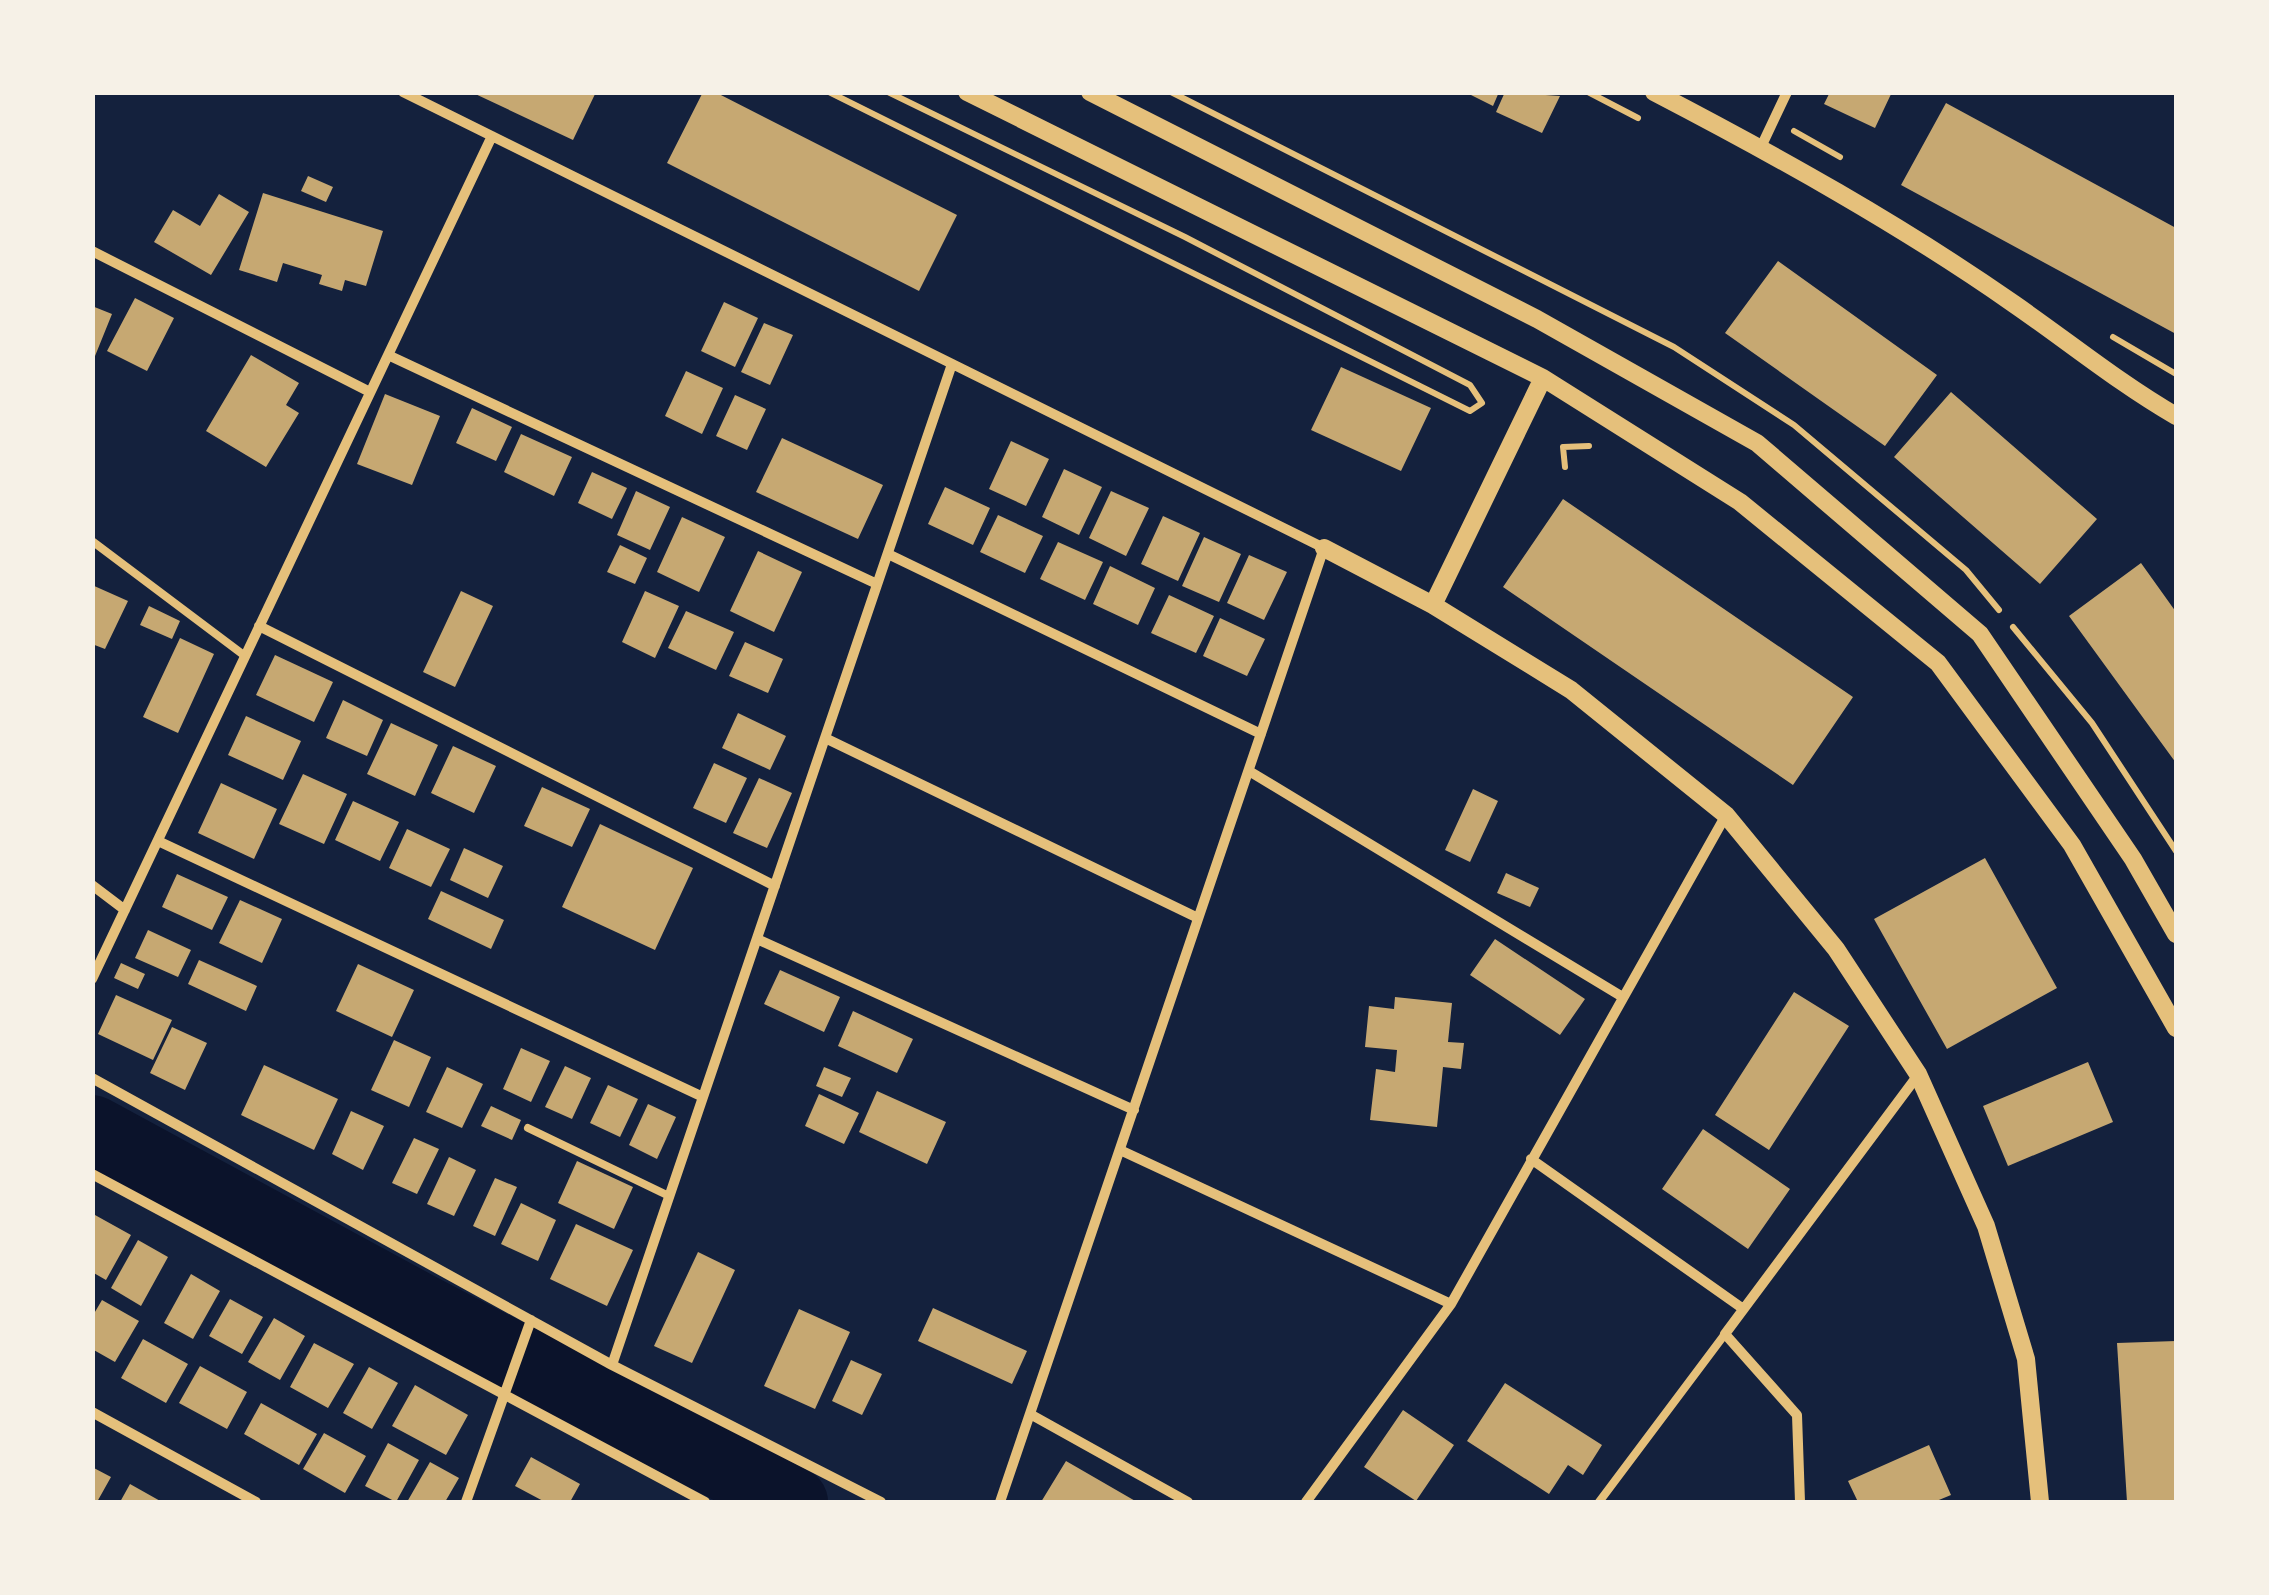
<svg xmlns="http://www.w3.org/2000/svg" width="2269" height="1595" font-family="'Noto Serif',serif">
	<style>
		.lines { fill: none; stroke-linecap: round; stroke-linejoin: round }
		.river { stroke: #0b132b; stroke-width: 70 }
		.building { fill: #c6a872 }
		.path { stroke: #e5c07b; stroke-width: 6 }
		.service { stroke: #e5c07b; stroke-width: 8 }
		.minor { stroke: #e5c07b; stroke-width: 10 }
		.tertiary { stroke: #e5c07b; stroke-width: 18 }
	</style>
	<rect width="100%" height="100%" fill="#14213d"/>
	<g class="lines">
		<!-- river -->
		<path class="river" d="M92,1130L418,1307L793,1502"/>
	</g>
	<!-- building -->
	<path class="building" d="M471,92H596L573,140Z
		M703,92H715L957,215L919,291L667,163Z
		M1465,92H1499L1493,106Z
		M1505,92L1560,96L1542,133L1496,112Z
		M1830,92H1892L1875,128L1824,104Z
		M1946,103L2176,228V334L1901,185Z
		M308,176L333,187L326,202L301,191Z
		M263,193L383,231L366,286L345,280L342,291L319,284L322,275L283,263L277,282L239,270Z
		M219,194L249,212L211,275L154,242L173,210L200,226Z
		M1778,261L1937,375L1885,446L1725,333Z
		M135,298L174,318L147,371L107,351Z
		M724,302L758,318L735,367L701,351Z
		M92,306L112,314L93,361H92Z
		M764,323L793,335L770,385L741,372Z
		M251,355L299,383L286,405L299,413L266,467L206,431Z
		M1341,367L1431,408L1401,471L1311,430Z
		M686,371L723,388L702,434L665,416Z
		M1951,392L2097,519L2040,584L1894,457Z
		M385,394L440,416L412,485L357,464Z
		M735,395L766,409L747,450L716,436Z
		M472,408L512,427L496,461L456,443Z
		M521,434L572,457L554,496L504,472Z
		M782,438L883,485L858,539L756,492Z
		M1011,441L1049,459L1026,506L989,489Z
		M1064,469L1102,487L1079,535L1042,517Z
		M592,472L627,488L612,519L578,503Z
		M945,487L990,508L973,545L928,524Z
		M636,491L670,507L650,550L617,535Z
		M1111,491L1149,508L1126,556L1089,538Z
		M1563,499L1853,697L1793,785L1503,587Z
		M998,515L1043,536L1025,573L980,552Z
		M1163,516L1200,533L1178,581L1141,564Z
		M682,517L725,537L699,592L657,572Z
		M1204,537L1241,554L1219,602L1182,586Z
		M1058,542L1103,562L1085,600L1040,579Z
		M620,545L647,558L635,584L607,572Z
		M758,551L802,572L774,632L730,611Z
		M1249,555L1287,572L1264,620L1227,603Z
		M2141,563L2176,612V763L2069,616Z
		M1110,566L1155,588L1138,625L1093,604Z
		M92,585L128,601L105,649L92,644Z
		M461,591L493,606L455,687L423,672Z
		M645,591L679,606L655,658L622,642Z
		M1169,595L1214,616L1196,653L1151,633Z
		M149,606L180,621L172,639L140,625Z
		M686,611L734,632L716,670L668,648Z
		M1220,618L1265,639L1247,676L1203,656Z
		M180,638L214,654L178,733L143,717Z
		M745,642L783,659L768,693L729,676Z
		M275,655L333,682L314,722L256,695Z
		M343,700L383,720L367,756L326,738Z
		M738,713L786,736L770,770L722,748Z
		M246,716L301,741L283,780L228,755Z
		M391,723L438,745L415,796L367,774Z
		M453,746L496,766L474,813L431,793Z
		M714,763L747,778L726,823L693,808Z
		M303,774L347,794L324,844L279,824Z
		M759,778L792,793L767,848L733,833Z
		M221,783L277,809L254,859L198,833Z
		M542,787L590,809L572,847L524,826Z
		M1473,789L1498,801L1470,862L1445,850Z
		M353,801L399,822L380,861L335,840Z
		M600,824L693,868L655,950L562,907Z
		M407,829L450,849L431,887L389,868Z
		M464,848L503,866L488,898L450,880Z
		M1985,858L2057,988L1947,1049L1874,919Z
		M1506,873L1539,888L1530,907L1497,893Z
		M177,874L228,897L212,930L162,907Z
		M441,891L504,920L491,949L428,919Z
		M240,900L282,919L262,963L219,943Z
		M148,930L191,950L178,977L135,958Z
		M1495,939L1585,999L1560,1035L1470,975Z
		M199,960L257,986L246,1011L188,984Z
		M121,963L145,974L138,989L114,978Z
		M358,964L414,990L392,1037L336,1011Z
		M780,970L840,997L824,1032L764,1004Z
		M1794,992L1849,1026L1769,1150L1715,1115Z
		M116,995L172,1020L153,1060L98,1034Z
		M1395,997L1452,1003L1448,1042L1464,1043L1461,1069L1443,1067L1437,1127L1370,1120L1376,1069L1395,1072L1397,1050L1365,1047L1369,1006L1394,1009Z
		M853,1011L913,1039L897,1073L838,1046Z
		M172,1027L207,1043L185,1090L150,1073Z
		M394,1040L431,1057L409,1107L371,1090Z
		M521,1048L550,1061L531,1102L503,1089Z
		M2088,1062L2113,1122L2008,1166L1983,1106Z
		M264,1065L338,1099L314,1150L241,1115Z
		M565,1066L591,1078L572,1119L545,1107Z
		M447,1067L483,1084L462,1128L426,1112Z
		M824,1067L851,1078L842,1097L816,1086Z
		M608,1085L638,1099L620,1137L590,1123Z
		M877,1091L946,1122L927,1164L859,1132Z
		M819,1094L859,1113L844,1144L805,1126Z
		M648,1104L676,1117L657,1159L629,1145Z
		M491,1106L521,1120L512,1140L481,1126Z
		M351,1111L384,1126L363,1170L332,1154Z
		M1703,1129L1790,1189L1748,1249L1662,1189Z
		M414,1138L439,1149L417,1194L392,1183Z
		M449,1157L476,1170L454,1216L427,1204Z
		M577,1161L633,1187L614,1229L558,1203Z
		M495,1178L517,1187L495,1236L473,1226Z
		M521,1203L556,1220L538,1261L501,1244Z
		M95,1215L131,1235L106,1280L92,1272Z
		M576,1224L633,1250L607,1306L550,1279Z
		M138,1240L168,1257L141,1306L111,1288Z
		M698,1252L735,1270L692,1363L654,1346Z
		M191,1274L220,1291L193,1339L164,1323Z
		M230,1299L263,1317L242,1354L209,1336Z
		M102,1300L139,1321L115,1362L92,1349V1317Z
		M933,1308L1027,1351L1012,1384L918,1341Z
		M799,1309L850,1332L815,1409L764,1386Z
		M274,1318L305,1336L280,1380L248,1362Z
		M143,1339L188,1364L166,1403L121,1378Z
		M2176,1341V1502H2127L2117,1343Z
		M314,1343L354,1364L328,1408L290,1387Z
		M851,1360L882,1374L862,1415L832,1401Z
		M200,1366L247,1392L227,1429L179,1403Z
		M369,1367L398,1383L372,1429L343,1413Z
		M1505,1383L1602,1445L1583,1475L1568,1465L1549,1494L1467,1441Z
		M415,1385L468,1415L446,1455L392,1426Z
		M261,1403L317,1434L299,1465L244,1434Z
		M1403,1410L1454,1445L1416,1501L1364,1467Z
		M324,1433L366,1456L345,1493L303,1469Z
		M388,1443L419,1460L396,1502L365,1486Z
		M1929,1445L1951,1495L1934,1502H1858L1848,1481Z
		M531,1457L580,1484L570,1502H545L515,1486Z
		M1066,1461L1137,1502H1041Z
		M430,1462L459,1478L445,1502H407Z
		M92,1467L111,1477L97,1502H92Z
		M130,1484L162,1502H120Z"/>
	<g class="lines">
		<!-- path -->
		<path class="path" d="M829,92L1470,411L1482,403L1470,385L1185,237L888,92
			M1171,92L1674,347L1794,425L1966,570L1999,610
			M1588,92L1638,118
			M1794,131L1840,157
			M2113,337L2176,374
			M1565,467L1563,447L1589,446
			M2013,627L2092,723L2176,851"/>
		<!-- service -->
		<path class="service" d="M92,541L245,656
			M528,1128L669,1196
			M1599,1502L1725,1334"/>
		<!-- minor -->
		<path class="minor" d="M403,92L1324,548L1000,1502
			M1761,147L1787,92
			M92,251L370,392
			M388,355L877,584
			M888,554L1261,734
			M259,626L775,886
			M825,738L1198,918
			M1249,771L1621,996
			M158,841L703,1097
			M92,885L125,910
			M757,939L1134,1110
			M92,979L492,136
			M92,1078L612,1365L881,1502
			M1120,1150L1451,1304
			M1531,1159L1742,1308
			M92,1174L705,1502
			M612,1365L952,364
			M92,1412L256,1502
			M1030,1414L1188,1502
			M466,1502L531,1320
			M1306,1502L1451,1304L1726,815
			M1800,1502L1797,1415L1725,1334L1918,1075"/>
		<!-- tertiary -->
		<path class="tertiary" d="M967,92L1543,378L1740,502L1938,663L2072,845L2176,1028
			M1090,92L1537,319L1757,443L1980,634L2133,859L2176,934
			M1654,92C1777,156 1901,225 2014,304C2069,342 2119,383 2176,416
			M1324,548L1433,605L1571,690L1726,815L1836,949L1918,1074L1986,1226L2026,1359L2040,1502
			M1433,605L1543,378"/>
	</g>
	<!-- border -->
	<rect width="2269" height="1595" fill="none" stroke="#f6f1e7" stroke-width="190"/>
</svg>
